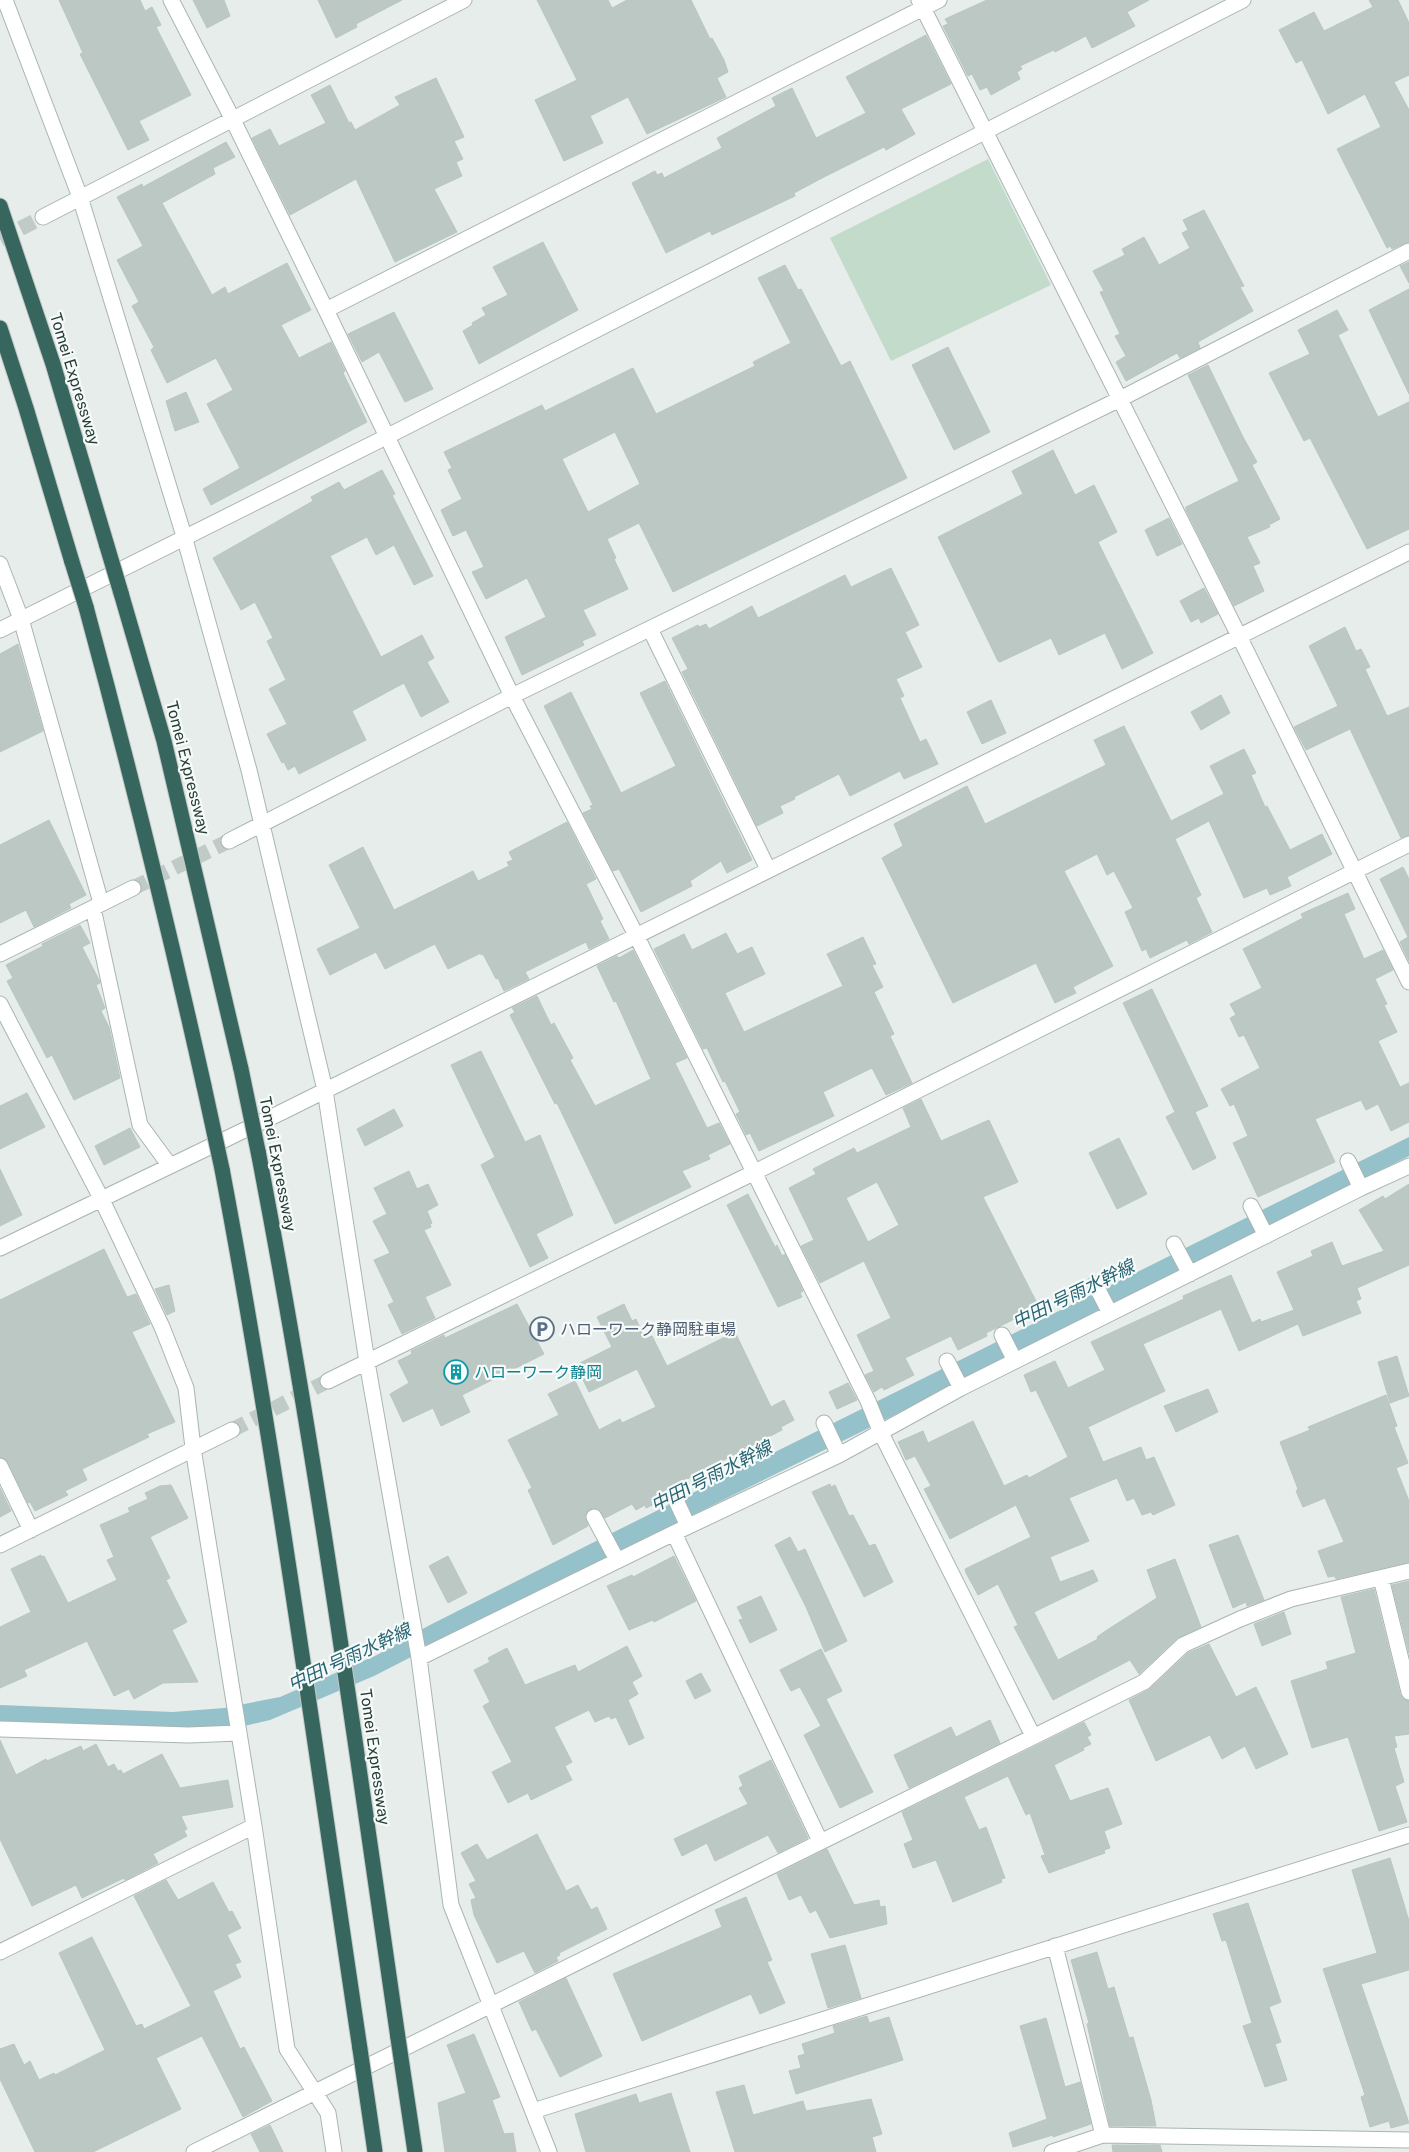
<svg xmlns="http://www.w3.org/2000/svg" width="1409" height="2152" font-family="'Public Sans','Noto Sans JP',sans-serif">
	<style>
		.green { fill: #c2dbca }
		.water { fill: #95c1cb }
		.building { fill: #bcc8c3; stroke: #b9c6c1; fill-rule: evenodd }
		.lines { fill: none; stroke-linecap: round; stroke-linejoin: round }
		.minor-tunnel { stroke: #c0cac6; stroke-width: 15; stroke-dasharray: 15 8; stroke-linecap: butt }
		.minor-casing { stroke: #a9b5b1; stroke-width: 17 }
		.tertiary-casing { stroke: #a9b5b1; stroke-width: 17 }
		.motorway-casing { stroke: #c3c9c7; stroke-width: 17 }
		.minor { stroke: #fff; stroke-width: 15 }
		.tertiary { stroke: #fff; stroke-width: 15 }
		.motorway { stroke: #36665e; stroke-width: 15 }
		.motorway-bridge-casing { stroke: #c3c9c7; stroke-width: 17; stroke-linecap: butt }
		.motorway-bridge { stroke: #36665e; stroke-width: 15 }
		.labels { text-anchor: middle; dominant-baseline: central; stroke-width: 4.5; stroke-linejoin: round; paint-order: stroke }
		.street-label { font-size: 16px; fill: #273d38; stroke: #f6faf8 }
		.service-label { font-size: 16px; fill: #4e5e75; stroke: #f6faf8; text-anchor: start }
		.culture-label { font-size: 16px; fill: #0d838f; stroke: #f6faf8; text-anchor: start }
		.water-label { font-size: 18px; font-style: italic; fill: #286473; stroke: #f6faf8 }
	</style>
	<rect width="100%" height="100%" fill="#e6edea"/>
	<!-- green -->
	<path class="green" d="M988,159L1051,285L891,361L830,238Z"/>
	<!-- water -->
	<path class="water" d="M1409,1137V1156L1096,1312L867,1429L557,1582L374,1676L270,1720L227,1730L0,1724V1705L173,1712L224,1708L280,1697L377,1655L428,1626L610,1534Z"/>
	<!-- building -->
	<path class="building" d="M59,0H140L145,11L152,7L161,25L156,27L191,95L139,121L149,140L128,150L80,54L83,53Z
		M193,0H224L230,16L207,28Z
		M318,0H402L356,24L357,27L336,38Z
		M537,0H608L612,8L627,0H691L710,39L712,38L724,60L728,72L717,78L726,97L647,134L628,97L590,116L603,143L564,161L535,100L577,80Z
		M987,0H1149L1127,12L1135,26L1092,48L1086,36L1055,52L1054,50L1020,66L1022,69L1017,72L1020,79L991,95L987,87L980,90L972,74L968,76L943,26L948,24L945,19Z
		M1369,0H1398L1409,23V75L1394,82L1409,110V242L1392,249L1390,246L1387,248L1337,149L1381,127L1365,94L1328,114L1302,60L1296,63L1279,30L1314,12L1324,31L1373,7Z
		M926,35L951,84L901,109L915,134L886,150L884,147L824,177L794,193L795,196L755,215L712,235L710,231L666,253L632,183L655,171L657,175L662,173L664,178L722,148L717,138L776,106L772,98L792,88L816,138L866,113L846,77Z
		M436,78L464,137L454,141L463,159L456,162L462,176L434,189L457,232L395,262L356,179L290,215L252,138L270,129L279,146L326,123L311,95L330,85L349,123L351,122L355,130L400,105L395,97Z
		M226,142L235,157L213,168L215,174L162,203L212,295L225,287L228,294L287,263L311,310L281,325L299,358L331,342L345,371L343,373L367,422L211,505L203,489L240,468L207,404L233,390L216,358L167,383L151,350L154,347L132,306L139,302L117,260L143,246L117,197L142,184L143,187Z
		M1204,210L1244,286L1240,287L1253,311L1198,342L1200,348L1180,358L1177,353L1126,381L1116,362L1126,356L1115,336L1120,334L1100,292L1104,291L1093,271L1125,255L1122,249L1144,237L1159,265L1190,248L1182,233L1188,230L1183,220Z
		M543,242L578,310L479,364L463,331L473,325L472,323L486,315L482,308L508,295L493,267Z
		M1409,262V283L1400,266Z
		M785,265L798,290L801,289L841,366L850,361L907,478L673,592L639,523L607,539L616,558L614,559L628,589L583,610L596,635L582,641L584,645L522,675L505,637L546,617L527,578L486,599L472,572L484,567L466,530L453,536L441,510L462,499L448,470L452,468L444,452L542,405L545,411L633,368L656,414L755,366L753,362L791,343L758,278ZM615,432L640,484L588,512L562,459Z
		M1409,289V394L1369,310Z
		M1337,310L1348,330L1338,335L1378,417L1409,402V529L1367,549L1310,438L1304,441L1269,373L1310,354L1298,330Z
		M394,312L433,389L405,402L379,352L362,362L348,334Z
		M948,347L990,432L954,450L912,365Z
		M1208,365L1243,437L1257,462L1252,465L1280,519L1269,525L1270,527L1247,537L1260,563L1253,566L1264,591L1234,606L1186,510V507L1239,481L1188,375Z
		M186,392L199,422L175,431L166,401Z
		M1053,450L1075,495L1094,485L1117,532L1098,542L1153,653L1122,669L1105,633L1059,655L1051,638L1000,662L998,661L938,537L1023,494L1012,471Z
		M382,470L395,494L392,495L433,576L414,585L394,545L376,555L367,537L330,556L381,657L422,635L434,658L427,662L449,702L421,717L404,683L352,711L366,740L299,774L295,766L288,770L284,762L282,763L267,734L287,724L269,689L286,680L267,641L273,638L255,602L241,610L213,558L313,501L311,497L339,482L344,490Z
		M1169,518L1182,544L1157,556L1145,530Z
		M891,568L919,625L905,632L922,667L896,679L904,696L900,698L920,742L926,739L938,764L904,779L900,771L850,796L839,774L794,797L795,799L780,806L783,813L757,826L682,672L688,669L672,638L698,625L699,627L706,624L709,629L752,606L758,618L845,575L851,587Z
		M1204,588L1218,614L1201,623L1199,618L1191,622L1180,601Z
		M1345,627L1356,651L1361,649L1370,667L1365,669L1387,716L1409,707V835L1401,838L1350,729L1306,750L1294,727L1338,706L1309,646Z
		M18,644L43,731L0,752V654Z
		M665,681L752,860L727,873L721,861L690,881L692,886L641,912L619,869L613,871L583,813L592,809L590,806L593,805L544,706L571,692L621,793L676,766L640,693Z
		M1221,695L1230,713L1201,730L1191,712Z
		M991,700L1006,733L982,744L967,712Z
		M1124,726L1171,821L1224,794L1210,766L1244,749L1256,773L1251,775L1265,807L1267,806L1290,850L1322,834L1332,854L1287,877L1291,886L1270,895L1267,888L1244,898L1209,821L1175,839L1201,895L1196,898L1212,932L1189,944L1187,940L1150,958L1146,949L1142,951L1125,912L1133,908L1114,871L1107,875L1097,854L1064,871L1113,966L1073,987L1076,993L1055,1003L1036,963L953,1003L882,858L903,846L894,824L967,786L985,824L1106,765L1094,740Z
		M49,820L86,895L69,904L71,908L34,927L26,910L0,923V845Z
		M567,822L596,879L586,884L603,919L600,921L609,939L589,949L586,942L525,972L529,979L504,991L498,978L496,979L483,954L481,955V953L448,969L435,944L385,969L376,952L330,975L317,949L360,928L329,865L363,847L394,910L473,871L478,881L509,866L507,862L513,860L509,852Z
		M1403,867L1409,879V961L1400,942L1408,937L1380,879Z
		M1348,893L1355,909L1344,914L1364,959L1383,950L1393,970L1375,979L1387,1004L1384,1005L1397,1032L1378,1041L1400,1087L1409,1083V1122L1391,1131L1378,1104L1366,1110L1361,1100L1315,1119L1335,1162L1258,1197L1233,1143L1248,1136L1234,1104L1230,1106L1221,1089L1260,1068L1244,1035L1239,1037L1230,1018L1236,1015L1230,1004L1262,988L1243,949L1303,918L1301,914Z
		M80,925L90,943L82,947L99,980L100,983L96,985L105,1008L101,1011L109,1027L120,1078L74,1100L52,1055L47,1058L7,981L13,978L6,965L43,946L42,944Z
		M726,933L737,954L752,947L765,974L725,993L744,1032L843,986L827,954L863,937L876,964L872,965L883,987L874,992L894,1034L890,1036L912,1083L886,1095L872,1068L823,1092L834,1116L759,1151L750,1133L746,1135L736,1114L740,1112L725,1081L723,1082L707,1048L703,1049L654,949L684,934L692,950Z
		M633,950L687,1058L675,1063L707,1128L719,1123L730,1144L708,1155L710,1159L682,1171L691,1187L615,1224L557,1103L555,1104L510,1015L515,1012L512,1008L537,996L551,1025L554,1023L573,1058L570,1060L595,1106L651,1079L616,1001L614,1002L597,966L617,956L619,958Z
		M1152,989L1208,1106L1195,1112L1216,1158L1193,1170L1166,1117L1175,1112L1123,1003Z
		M481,1051L525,1142L540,1135L573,1215L536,1234L548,1258L530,1267L481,1165L495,1157L451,1065Z
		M27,1093L45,1127L0,1149V1106Z
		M921,1099L941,1141L989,1120L1018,1182L983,1197L1039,1307L986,1333L987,1336L958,1350L951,1336L905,1358L914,1375L884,1390L882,1387L874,1392L865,1375L874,1371L857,1335L891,1318L864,1261L820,1283L801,1246L814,1240L789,1188L816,1174L813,1169L854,1148L857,1153L911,1127L903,1108ZM877,1182L899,1225L868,1242L846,1198Z
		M394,1109L403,1126L365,1146L357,1129Z
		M130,1128L140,1147L104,1165L95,1146Z
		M1119,1138L1147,1194L1117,1209L1089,1153Z
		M0,1169L22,1215L0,1226Z
		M409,1171L417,1189L428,1184L438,1205L427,1211L432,1223L430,1224L431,1227L424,1230L451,1285L425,1297L435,1318L402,1334L388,1305L394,1302L374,1260L390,1253L373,1221L387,1214L374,1188Z
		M1409,1184V1265L1357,1288L1361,1299L1356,1301L1361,1313L1303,1336L1298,1324L1239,1351L1221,1309L1143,1344L1165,1391L1088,1427L1103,1462L1141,1447L1146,1460L1154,1457L1175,1505L1153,1515L1151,1512L1142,1515L1134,1498L1127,1501L1117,1478L1069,1498L1089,1541L1050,1557L1060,1582L1093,1570L1098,1581L1034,1612L1058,1660L1098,1639L1097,1637L1107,1630L1157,1598L1147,1570L1175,1559L1201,1627L1177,1638L1139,1674L1130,1660L1053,1700L1014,1627L1018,1625L998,1584L978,1595L966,1573L965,1569L1031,1537L1016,1505L950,1539L924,1489L931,1486L915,1456L906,1460L898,1442L923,1431L928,1443L973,1421L1004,1486L1027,1475L1029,1478L1068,1457L1036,1390L1031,1392L1024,1375L1055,1361L1068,1388L1105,1370L1091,1342L1184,1299L1183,1296L1231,1275L1252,1323L1260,1319L1261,1322L1294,1310L1277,1272L1313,1256L1311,1251L1332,1242L1342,1266L1384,1251L1359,1210L1383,1196L1385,1199Z
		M748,1194L775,1247L777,1245L782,1256L785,1254L803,1291L800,1293L802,1297L778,1307L727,1205Z
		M104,1249L127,1297L136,1294L150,1324L132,1332L175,1422L147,1434L149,1437L82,1469L87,1480L65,1491L68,1495L35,1511L30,1502L28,1503L8,1462L0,1457V1300Z
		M169,1285L175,1311L167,1315L155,1289Z
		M517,1304L544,1354L462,1395L470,1412L441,1426L433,1408L403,1422L390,1394L409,1383L398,1361L412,1354L411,1351L444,1335L445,1338Z
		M624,1304L632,1321L636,1319L645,1339L652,1336L667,1366L735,1332L771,1407L784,1400L794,1420L781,1427L782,1430L664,1491L665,1499L646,1508L645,1505L636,1510L632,1504L605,1518L598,1509H590L585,1516L588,1526L553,1545L528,1490L532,1488L508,1440L559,1415L548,1394L575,1381L599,1430L620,1419L622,1423L656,1407L637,1369L589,1392L576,1365L612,1347L597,1317Z
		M1397,1356L1409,1396L1390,1403L1378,1362Z
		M848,1383L857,1400L837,1409L829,1392Z
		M1208,1389L1218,1412L1176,1432L1164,1406Z
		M1386,1395L1397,1426L1394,1427L1408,1463L1396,1468L1409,1501V1562L1336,1579L1335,1576L1328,1577L1318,1551L1344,1542L1325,1498L1303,1507L1296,1491L1298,1489L1280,1442L1310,1430L1308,1427Z
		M830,1484L831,1487L835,1485L849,1516L853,1515L869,1546L875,1544L893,1582L864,1597L812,1492Z
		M171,1485L188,1518L150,1537L170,1578L166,1580L187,1622L172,1630L198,1682L163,1683L134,1699L129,1689L114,1696L87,1641L24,1670L27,1676L0,1688V1627L31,1612L11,1569L41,1555L42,1557L44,1556L68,1603L117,1580L107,1560L114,1557L100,1525L130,1512L128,1508L148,1499L145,1493L160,1486Z
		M0,1488L11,1511L0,1517Z
		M1238,1535L1264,1600L1247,1606L1246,1602L1233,1608L1209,1545Z
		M790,1537L798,1552L805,1549L847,1641L825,1652L806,1607L775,1545Z
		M448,1556L467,1593L448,1603L429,1566Z
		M674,1556L696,1601L654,1622L653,1620L629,1630L607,1586L632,1575L633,1577Z
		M1409,1581V1653L1392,1585Z
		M1374,1589L1400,1694L1403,1699L1409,1701V1734L1394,1736L1397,1747L1394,1748L1404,1782L1395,1786L1407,1822L1379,1831L1348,1737L1312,1748L1291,1681L1328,1669L1326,1662L1356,1653L1341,1597Z
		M761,1596L777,1630L750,1643L739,1620L743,1619L737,1607Z
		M1284,1612L1291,1634L1262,1646L1254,1624Z
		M1209,1644L1236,1697L1256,1687L1288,1754L1256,1769L1245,1746L1222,1759L1210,1735L1156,1761L1129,1700L1150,1689L1188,1653Z
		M627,1646L642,1676L632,1682L638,1694L628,1700L644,1738L629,1745L616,1717L611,1719L609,1716L595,1722L589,1710L554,1727L572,1762L565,1766L572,1780L531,1800L528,1793L508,1803L492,1772L512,1762L483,1706L490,1702L474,1670L490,1662L488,1658L507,1648L525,1685L575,1665L578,1672Z
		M821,1649L842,1691L826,1699L873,1792L840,1808L804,1735L821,1726L800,1687L791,1691L780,1670Z
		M701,1673L711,1691L695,1699L686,1681Z
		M990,1720L1000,1743L909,1788L894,1755L951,1727L956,1737Z
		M1084,1722L1091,1735L1087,1737L1091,1744L1083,1748L1084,1750L1054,1765L1070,1801L1108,1788L1122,1824L1104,1831L1110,1848L1104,1850L1105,1853L1049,1873L1041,1856L1045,1855L1030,1813L1026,1815L1008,1776L964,1797L979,1830L986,1827L1005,1878L1001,1879L1002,1882L953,1902L936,1860L913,1868L904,1844L913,1840L902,1812Z
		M0,1740L16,1775L46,1759L47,1761L81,1746L83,1751L96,1744L108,1767L114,1764L118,1771L121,1770L123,1774L162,1754L180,1788L228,1780L233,1807L181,1816L187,1829L184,1831L187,1836L153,1854L158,1863L125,1880L124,1878L82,1898L76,1885L32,1906L0,1839Z
		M771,1760L808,1838L778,1853L768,1835L715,1861L707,1843L682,1856L674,1839L748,1804L739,1788L743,1786L739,1776Z
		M537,1834L566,1891L578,1885L591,1910L597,1907L607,1929L559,1953L560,1955L556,1957L558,1961L535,1973L524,1951L497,1963L474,1915L471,1900L476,1898L469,1884L476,1881L461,1853L477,1844L487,1860Z
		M827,1849L854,1905L879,1900L880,1907L885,1906L887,1924L830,1938L816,1910L810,1913L801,1895L789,1900L777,1874Z
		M1390,1858L1409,1921V1970L1361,1984L1409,2123L1391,2128L1389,2121L1370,2127L1361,2097L1365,2095L1323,1969L1377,1953L1352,1870Z
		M166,1880L178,1900L213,1882L229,1912L232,1911L241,1928L227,1935L241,1962L235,1964L241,1977L213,1991L240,2049L244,2047L272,2101L243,2117L202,2036L156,2058L181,2109L93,2152H35L0,2079V2049L14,2044L24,2065L30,2061L39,2080L54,2073L55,2075L105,2050L59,1953L92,1937L136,2026L142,2024L144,2029L191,2006L134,1896Z
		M746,1897L772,1960L767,1962L785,2003L760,2014L751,1994L642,2041L613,1974L722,1927L715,1910Z
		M1248,1903L1281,2002L1269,2007L1281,2042L1275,2044L1287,2080L1265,2087L1243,2026L1252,2023L1226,1940L1222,1941L1213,1914Z
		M845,1945L861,1998L828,2008L811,1954Z
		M1097,1952L1108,1989L1114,1987L1129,2038L1133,2037L1151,2100L1156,2126H1110L1087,2024L1089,2023L1071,1960Z
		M566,1978L602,2056L560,2077L536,2029L532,2031L519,2002Z
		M867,2016L869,2023L889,2017L903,2060L796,2094L789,2071L801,2068L798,2056L805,2054L802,2044L835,2033L833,2026Z
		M1046,2018L1065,2087L1080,2082L1091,2124L1053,2137V2135L1013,2147L1009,2133L1047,2119L1020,2026Z
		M474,2034L500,2097L492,2100L504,2134L513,2133L516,2152H445L438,2103L466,2093L447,2045Z
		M744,2085L753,2115L803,2101L806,2111L871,2099L882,2134L872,2137L876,2152H735L716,2092Z
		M671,2093L690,2152H586L575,2114L636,2094L639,2103Z
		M270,2125L283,2152H260L251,2134Z
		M1112,2145H1160L1162,2152H1113Z"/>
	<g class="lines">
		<!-- minor-tunnel -->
		<path class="minor-tunnel" d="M0,239L43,217
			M133,888L229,841
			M232,1430L328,1381"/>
		<!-- minor casing -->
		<g class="minor-casing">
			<path id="minor" d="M5,0L80,197L184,536L249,770L325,1090L367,1362L419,1658L451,1905L549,2152
				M171,0L232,118L326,310L512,696L636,935L868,1401L881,1433L1033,1736
				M919,0L1239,636L1409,982
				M43,217L464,0
				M326,310L939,0
				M0,564L21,619L101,903
				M650,629L768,869
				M229,841L512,696L1120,399L1409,251
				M93,908L140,1125L170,1166
				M0,954L133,888
				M0,1004L102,1200L162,1327L186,1388L193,1448L254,1826L287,2049L328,2113L334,2152
				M1348,1161L1361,1188
				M1251,1206L1266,1236
				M1174,1244L1190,1274
				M0,1248L282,1112L1409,552
				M1095,1284L1110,1313
				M1002,1335L1015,1361
				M947,1361L961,1388
				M328,1381L753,1173L1409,844
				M824,1423L839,1455
				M0,1466L31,1530
				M674,1496L688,1526
				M594,1517L617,1560
				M674,1533L820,1841
				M0,1545L232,1430
				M1381,1578L1409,1692
				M419,1658L674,1533L839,1455L961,1388L1361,1188L1409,1166
				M0,1729L189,1735L238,1733
				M1055,1946L1103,2135
				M0,1952L254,1826
				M533,2111L1409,1835
				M194,2152L1144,1682L1183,1645L1240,1619L1291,1599L1409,1571
				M1052,2152L1103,2135L1409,2140"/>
		</g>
		<!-- tertiary casing -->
		<g class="tertiary-casing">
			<path id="tertiary" d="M0,630L386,437L1243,0"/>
		</g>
		<!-- motorway casing -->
		<g class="motorway-casing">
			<path id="motorway" d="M0,206L53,364L107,546
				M0,328L26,408L72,562
				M121,593L164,741L241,1069
				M86,607C129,766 168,925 204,1086
				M258,1151C315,1445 355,1742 398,2038
				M222,1169C277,1461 316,1756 360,2049"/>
		</g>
		<!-- minor -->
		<use href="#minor" class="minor"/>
		<!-- tertiary -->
		<use href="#tertiary" class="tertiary"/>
		<!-- motorway -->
		<use href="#motorway" class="motorway"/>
		<!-- motorway-bridge casing -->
		<g class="motorway-bridge-casing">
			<path id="motorway-bridge" d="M107,546L121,593
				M72,562L86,607
				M241,1069L258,1151
				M204,1086L222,1169
				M398,2038L415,2152
				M360,2049L375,2152"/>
		</g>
		<!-- motorway-bridge -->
		<use href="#motorway-bridge" class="motorway-bridge"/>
	</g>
	<!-- icons -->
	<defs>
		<g id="parking-ring" transform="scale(1.25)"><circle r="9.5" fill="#f6faf8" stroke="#5c6f8a" stroke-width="1.5"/><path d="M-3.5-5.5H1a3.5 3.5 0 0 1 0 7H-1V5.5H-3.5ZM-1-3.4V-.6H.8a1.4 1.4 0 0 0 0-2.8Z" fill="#5c6f8a"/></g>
		<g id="building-ring" transform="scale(1.25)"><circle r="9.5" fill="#f6faf8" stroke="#0f9aa8" stroke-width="1.5"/><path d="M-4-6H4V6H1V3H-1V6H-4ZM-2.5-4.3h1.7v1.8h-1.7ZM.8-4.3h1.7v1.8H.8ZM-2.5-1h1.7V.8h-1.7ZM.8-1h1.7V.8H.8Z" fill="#0f9aa8"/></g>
	</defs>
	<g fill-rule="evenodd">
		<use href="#parking-ring" x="542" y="1329"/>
		<use href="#building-ring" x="456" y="1372"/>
	</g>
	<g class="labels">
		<!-- street labels -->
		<g class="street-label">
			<text transform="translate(75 379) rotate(73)">Tomei Expressway</text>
			<text transform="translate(188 768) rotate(76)">Tomei Expressway</text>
			<text transform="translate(278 1164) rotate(79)">Tomei Expressway</text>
			<text transform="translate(375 1757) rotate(82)">Tomei Expressway</text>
		</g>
		<!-- service labels -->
		<g class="service-label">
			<text x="560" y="1329">ハローワーク静岡駐車場</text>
		</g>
		<!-- culture labels -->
		<g class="culture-label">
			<text x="474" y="1372">ハローワーク静岡</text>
		</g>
		<!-- water labels -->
		<g class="water-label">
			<text transform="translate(1073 1294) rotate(-26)">中田1号雨水幹線</text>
			<text transform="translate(711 1476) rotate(-27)">中田1号雨水幹線</text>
			<text transform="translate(349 1657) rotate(-25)">中田1号雨水幹線</text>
		</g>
	</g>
</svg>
